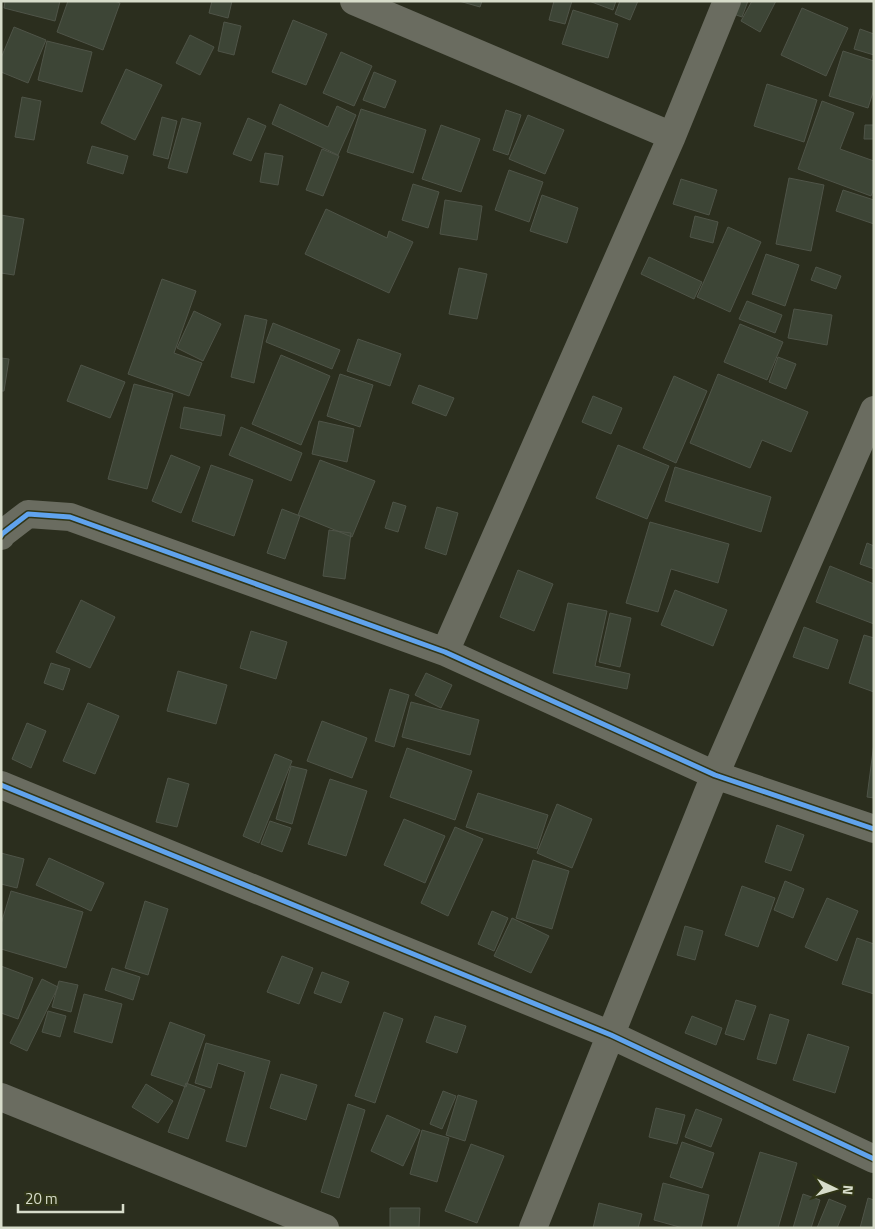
<svg xmlns="http://www.w3.org/2000/svg" width="875" height="1229" font-family="'Titillium Web',sans-serif">
	<style>
		.building { fill: #3d4536; stroke: #4f5448 }
		.lines { fill: none; stroke-linecap: round; stroke-linejoin: round }
		.minor { stroke: #6a6c60; stroke-width: 28 }
		.cycleway-casing { stroke: #303517; stroke-width: 8 }
		.cycleway { stroke: #60a3ed; stroke-width: 5 }
	</style>
	<rect width="100%" height="100%" fill="#2b2e1e"/>
	<!-- building -->
	<path class="building" d="M5,1H60L55,21L4,8Z
		M68,1H114L120,3L103,50L57,32Z
		M212,1H232L228,18L209,13Z
		M459,1H482L480,7Z
		M554,1H572L565,24L549,20Z
		M589,1H616L613,10Z
		M620,1H638L630,20L615,14Z
		M722,1H748L742,17L719,9Z
		M752,1H776L760,32L741,21Z
		M802,8L848,28L826,76L781,55Z
		M573,10L618,24L608,58L562,44Z
		M293,20L327,34L306,85L272,72Z
		M224,22L241,26L234,55L218,51Z
		M14,27L46,40L28,83L1,72V58Z
		M860,29L874,34V55L854,49Z
		M190,35L214,47L200,75L176,63Z
		M47,41L92,52L82,92L38,80Z
		M843,51L874,61V89L868,108L829,96Z
		M341,52L372,66L354,106L323,93Z
		M126,69L162,85L135,140L101,123Z
		M374,72L396,81L385,108L363,100Z
		M767,84L817,100L804,142L754,126Z
		M22,97L41,101L34,140L15,137Z
		M822,101L854,113L840,149L874,161V188L871,196L798,169Z
		M280,104L328,127L337,106L356,115L338,155L272,124Z
		M361,109L426,130L413,173L347,152Z
		M506,110L521,115L508,155L493,150Z
		M528,115L564,130L545,174L509,159Z
		M162,117L177,121L168,159L153,155Z
		M182,118L201,123L187,173L168,168Z
		M248,118L266,126L251,161L233,154Z
		M441,125L480,139L461,192L422,179Z
		M865,125H874V139H864Z
		M92,146L128,156L123,174L87,163Z
		M322,149L339,156L323,196L306,190Z
		M265,153L283,156L278,185L260,182Z
		M509,170L543,182L529,222L495,210Z
		M789,178L824,185L811,251L776,244Z
		M681,179L717,190L709,215L673,204Z
		M413,184L439,192L428,228L402,220Z
		M843,190L874,200V224L836,211Z
		M542,195L578,208L567,243L530,231Z
		M445,200L482,206L477,240L440,234Z
		M326,209L387,238L389,231L413,242L389,293L305,254Z
		M1,215L24,219L14,275L1,273Z
		M695,216L718,222L713,243L690,237Z
		M728,227L761,242L730,312L697,297Z
		M766,254L799,265L785,306L752,294Z
		M649,257L702,282L694,299L641,274Z
		M816,267L841,276L836,289L811,280Z
		M459,268L487,274L477,319L449,314Z
		M162,279L196,291L174,353L202,363L189,396L128,374Z
		M747,301L782,315L775,333L739,319Z
		M794,309L832,315L827,345L788,338Z
		M194,311L221,324L203,361L177,348Z
		M245,315L267,320L254,383L231,377Z
		M273,323L340,350L332,369L266,342Z
		M740,324L783,342L767,380L724,362Z
		M358,339L401,354L390,386L347,371Z
		M281,355L330,376L301,445L252,424Z
		M778,357L796,364L786,389L769,382Z
		M1,358L9,359L4,391H1Z
		M81,365L125,382L110,418L67,401Z
		M340,374L373,385L360,427L327,416Z
		M718,374L808,412L791,452L762,440L750,468L690,443Z
		M674,376L707,391L676,463L643,448Z
		M134,384L173,394L147,489L108,479Z
		M419,385L454,398L446,416L412,403Z
		M593,396L622,408L611,434L582,422Z
		M184,407L225,415L221,436L180,428Z
		M319,421L354,429L347,462L312,454Z
		M241,427L302,453L291,481L229,455Z
		M618,445L669,466L647,519L596,498Z
		M171,455L200,467L181,513L152,501Z
		M320,460L375,481L352,537L298,515Z
		M211,465L253,480L234,536L192,521Z
		M675,467L771,497L761,532L665,501Z
		M393,502L406,506L398,532L385,528Z
		M437,507L458,513L446,555L425,548Z
		M282,509L300,516L285,559L267,553Z
		M650,522L729,544L718,583L671,569L658,612L626,603Z
		M329,530L351,533L345,579L323,576Z
		M867,543L874,546V569L860,564Z
		M830,566L874,584V624L816,602Z
		M518,570L553,584L534,631L500,617Z
		M675,590L727,610L713,646L661,625Z
		M81,600L115,617L90,668L56,652Z
		M568,603L607,611L595,666L630,674L627,689L553,673Z
		M610,613L631,618L620,667L599,662Z
		M804,627L838,640L828,669L793,657Z
		M251,631L287,642L276,679L240,668Z
		M864,635L874,638V692L849,683Z
		M51,663L70,669L63,690L44,683Z
		M178,671L227,685L216,724L167,711Z
		M426,673L452,685L441,708L415,695Z
		M390,689L409,695L394,747L375,741Z
		M411,702L479,720L470,755L402,737Z
		M88,703L119,716L95,774L63,761Z
		M322,721L367,738L352,778L307,761Z
		M27,723L46,731L31,768L12,759Z
		M874,743V798L867,797Z
		M407,748L472,771L455,820L390,797Z
		M275,754L292,761L259,843L243,836Z
		M291,766L307,770L292,824L276,819Z
		M168,778L189,784L177,827L156,822Z
		M330,779L367,791L346,856L308,844Z
		M478,793L548,815L537,849L466,827Z
		M557,804L592,819L572,868L537,853Z
		M404,819L445,836L425,883L384,865Z
		M270,821L291,828L282,852L261,844Z
		M777,825L804,835L791,871L765,862Z
		M455,827L483,839L448,916L421,903Z
		M1,853L24,859L17,888L1,884Z
		M49,858L104,883L91,911L36,885Z
		M533,860L569,871L552,929L516,918Z
		M785,881L804,889L793,918L774,910Z
		M742,886L775,898L758,947L725,935Z
		M11,891L83,912L66,968L1,949V924Z
		M827,898L858,911L837,961L805,947Z
		M145,901L168,909L148,975L125,968Z
		M492,911L508,918L494,951L478,944Z
		M512,918L549,936L531,973L494,956Z
		M685,926L703,931L695,960L677,955Z
		M857,938L874,944V994L842,984Z
		M282,956L313,968L299,1004L267,992Z
		M1,966L33,978L18,1019L1,1013Z
		M112,968L140,977L133,1000L105,990Z
		M322,972L349,982L341,1003L314,993Z
		M42,979L58,987L27,1051L10,1043Z
		M59,981L78,985L71,1012L52,1007Z
		M84,994L122,1004L112,1043L74,1032Z
		M736,1000L756,1006L744,1040L725,1034Z
		M48,1011L66,1016L60,1037L42,1032Z
		M384,1012L403,1019L375,1103L355,1096Z
		M770,1014L789,1020L776,1064L757,1059Z
		M435,1016L466,1026L457,1053L426,1042Z
		M692,1016L722,1028L716,1045L685,1033Z
		M170,1022L205,1035L186,1087L151,1075Z
		M808,1034L849,1047L835,1093L793,1080Z
		M206,1043L270,1061L246,1147L226,1141L245,1072L218,1063L211,1088L195,1083Z
		M281,1074L317,1085L306,1120L270,1108Z
		M186,1083L205,1090L188,1139L168,1132Z
		M146,1084L173,1101L158,1123L132,1107Z
		M443,1091L456,1096L442,1129L430,1124Z
		M458,1095L477,1101L465,1141L446,1135Z
		M348,1104L365,1110L339,1198L321,1192Z
		M656,1108L685,1115L677,1144L649,1137Z
		M696,1109L722,1119L711,1147L685,1137Z
		M387,1115L420,1130L403,1166L371,1151Z
		M422,1130L449,1138L437,1182L410,1174Z
		M682,1142L714,1153L702,1188L670,1177Z
		M471,1144L504,1156L477,1223L445,1211Z
		M760,1152L797,1163L778,1228H737Z
		M663,1183L709,1195L701,1228H683L654,1220Z
		M803,1194L820,1200L811,1228H793Z
		M868,1198L874,1200V1228H860Z
		M829,1199L846,1206L837,1228H817Z
		M599,1203L642,1214L638,1228H593Z
		M390,1208H420L419,1228H390Z"/>
	<g class="lines">
		<!-- minor -->
		<path class="minor" d="M354,1L672,136
			M1,536L2,534L28,514L70,517L445,652L715,775L874,829
			M445,652L672,136L727,1
			M1,785L611,1035L874,1159
			M1,1097L325,1228
			M533,1228L715,775L874,410"/>
		<!-- cycleway casing -->
		<g class="cycleway-casing">
			<path id="cycleway" d="M1,536L2,534L28,514L70,517L445,652L715,775L874,829
				M1,785L611,1035L874,1159"/>
		</g>
		<!-- cycleway -->
		<use href="#cycleway" class="cycleway"/>
	</g>
	<!-- border -->
	<rect width="875" height="1229" fill="none" stroke="#d7dcca" stroke-width="5"/>
	<!-- north arrow -->
	<g transform="translate(835 1189) rotate(95)" stroke="#303517" stroke-width="4" paint-order="stroke">
	<path d="M0-4L9 19L0 12L-9 19Z" fill="#d7dcca"/>
	<text y="-8" font-size="14" font-weight="bold" text-anchor="middle" fill="#d7dcca">N</text>
	</g>
	<!-- scale -->
	<path d="M18 1204v8h105v-8" fill="none" stroke="#d7dcca" stroke-width="2.5"/>
	<text x="25" y="1204" font-size="15" fill="#d7dcca" stroke="#303517" stroke-width="4" paint-order="stroke">20 m</text>
</svg>
